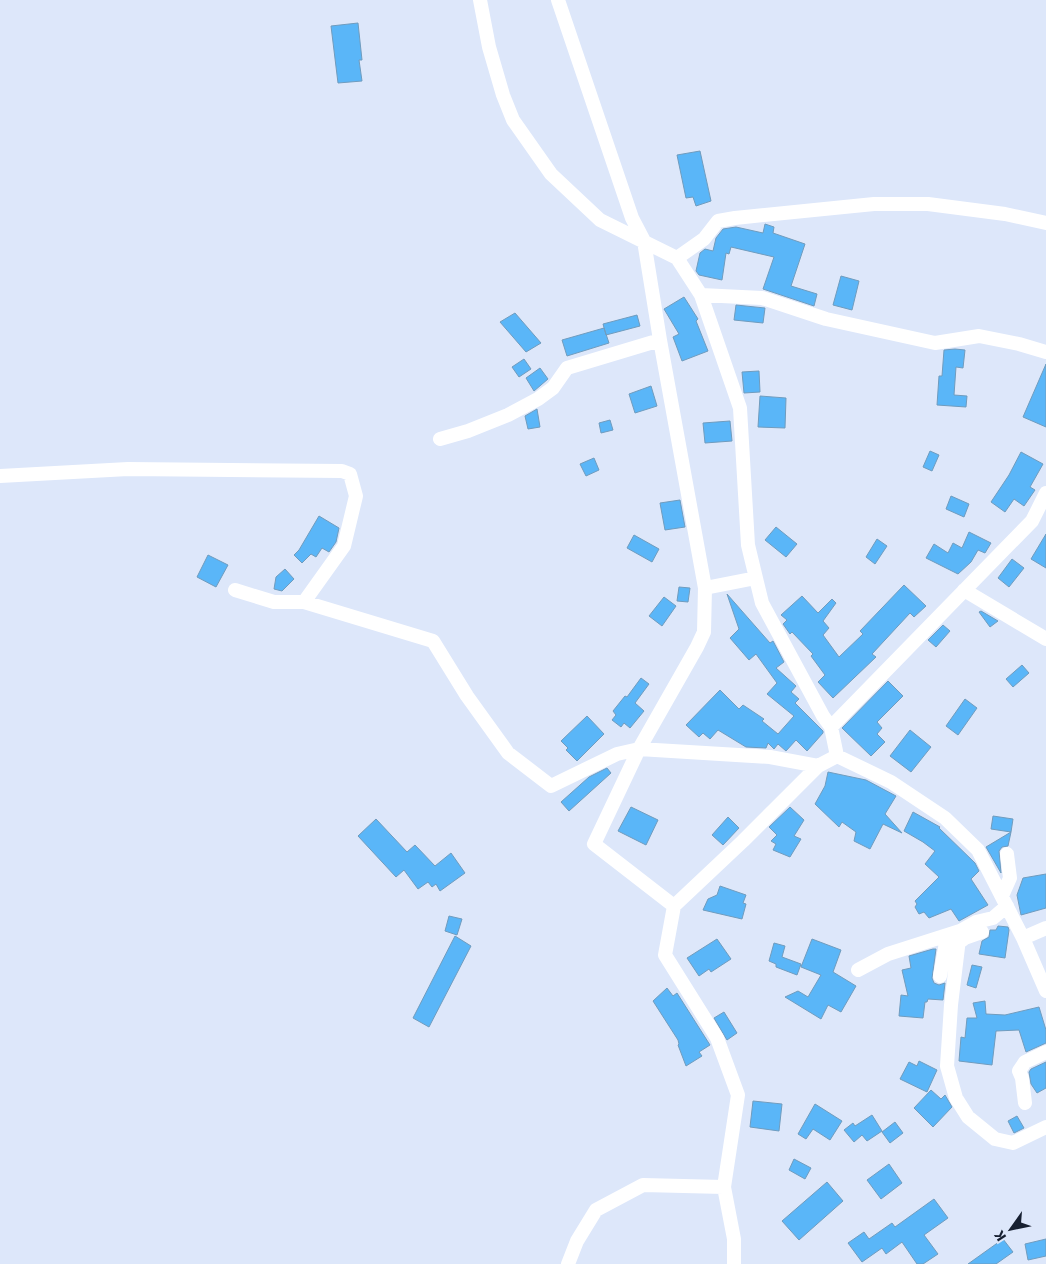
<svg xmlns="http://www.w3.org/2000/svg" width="1046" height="1264" font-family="'Fira Sans',sans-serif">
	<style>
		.building { fill: #5ab6f8; stroke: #709cbe }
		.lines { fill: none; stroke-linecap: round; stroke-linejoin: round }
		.street { stroke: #fff; stroke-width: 14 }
	</style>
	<rect width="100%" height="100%" fill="#dde7fa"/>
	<!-- building -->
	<path class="building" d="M358,23L362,60H359L362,81L338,83L331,26Z
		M700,151L711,201L696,206L693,197L686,198L677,155Z
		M765,224L774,227L773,233L805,244L791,286L817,294L814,306L763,289L774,257L731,247L729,254L726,253L722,280L699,275L696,271L700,253L705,249L713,251L716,238L723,229L736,227L763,233Z
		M841,276L859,281L852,310L833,305Z
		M684,297L698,319L696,321L708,351L682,361L673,337L679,334L664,309Z
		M736,305L765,308L763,323L734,320Z
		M515,313L541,343L526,352L500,322Z
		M637,315L640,326L606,335L603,324Z
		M604,328L609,343L567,356L562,340Z
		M955,349L965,350L963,368L956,367L954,395L967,396L966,407L937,405L939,376H942L944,350Z
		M524,359L531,369L519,377L512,367Z
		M1046,364V427L1023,417Z
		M540,368L548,379L534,391L526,378Z
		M759,371L760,392L744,393L742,372Z
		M651,386L657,406L635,413L629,394Z
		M760,396L786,398L785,428L758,427Z
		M537,409L540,427L528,429L525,416Z
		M610,420L613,430L601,433L599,423Z
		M730,421L732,441L705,443L703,423Z
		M930,451L939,455L932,471L923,467Z
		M1021,452L1043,464L1030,487L1035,490L1024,506L1014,499L1005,512L991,502L1009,475Z
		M594,458L599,470L586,476L580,464Z
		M951,496L969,504L964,517L946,509Z
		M680,500L685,527L665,530L660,503Z
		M319,516L339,528L336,542L329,552L322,548L316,557L311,554L302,563L294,555L299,550Z
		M776,527L797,544L786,557L765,540Z
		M969,532L991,543L985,553L978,550L971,562L958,574L926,558L934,544L948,553L953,543L962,548Z
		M1046,534V568L1031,559Z
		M634,535L659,549L652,562L627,548Z
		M877,539L887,546L875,564L866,557Z
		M208,555L228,565L216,587L197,577Z
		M1012,559L1024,568L1009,587L998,578Z
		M285,569L294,579L282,591L274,589L276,577Z
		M904,585L926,606L914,617L910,613L872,654L876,657L833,698L818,682L825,675L811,656L813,654L792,632L790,634L783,624L787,620L781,615L802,596L818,613L832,599L836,603L823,621L829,628L823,635L839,657L863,634L860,631Z
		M679,587L690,588L688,602L677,601Z
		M727,594L770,643L773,641L784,662L776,668L796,686L791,692L799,699L795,703L823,731V733L807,751L796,740L786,751L778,744L774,749L768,743L766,748L746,747L718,730L710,739L703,733L699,737L686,725L720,690L739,709L743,705L764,719L762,721L778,734L794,716L767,694L777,683L756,654L749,660L730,638L739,629Z
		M664,597L676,606L662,626L649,616Z
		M981,611L998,621L990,627L979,612Z
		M943,625L950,631L936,647L928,640Z
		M1022,665L1029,673L1013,687L1006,679Z
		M641,678L649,684L635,703L644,711L630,728L624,723L621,727L612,720L616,715L613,711L625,696L627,697Z
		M888,681L903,696L877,722L882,728L877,734L885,742L871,756L842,728Z
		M965,699L977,708L958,735L946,726Z
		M587,716L604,734L577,761L566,750L568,748L561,741Z
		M910,730L931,747L911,772L890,756Z
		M607,768L611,773L569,811L561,802L589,777Z
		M828,772L866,780L896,796L885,814L902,833L883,824L870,849L854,841L856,832L842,822L839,827L815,804L825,786Z
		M631,807L658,820L646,845L618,831Z
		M790,807L804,820L794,836L801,839L790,857L773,850L776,844L771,841L777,835L769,827Z
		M913,812L940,827L939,828L975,863L979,871L971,879L988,905L959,921L951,909L929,918L924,912L919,914L915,907L917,904L915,901L939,877L925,864L935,851L923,842L904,831Z
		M993,816L1013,819L1011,832L991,829Z
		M728,817L739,828L723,845L712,835Z
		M376,819L407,852L415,845L435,866L451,853L465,873L440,891L436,884L432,887L428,882L418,889L404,870L396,877L358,836Z
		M1011,832L1008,846L1002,847L999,851L1001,873L986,847Z
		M1046,874V908L1021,915L1017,895L1023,878Z
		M720,886L746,895L743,903L746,904L742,919L703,910L708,899L717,895Z
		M449,916L462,919L457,935L445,931Z
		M998,926L1008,927L1009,930L1005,958L979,954L982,941L989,937L990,930H996Z
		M455,936L471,946L429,1027L413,1018Z
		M717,939L731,959L711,972L709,969L699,976L687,958Z
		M812,939L841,950L833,972L856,986L841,1012L828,1005L821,1019L785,997L798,991L808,997L821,975L801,967Z
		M774,943L785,946L782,957L801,964L797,975L776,967V964L769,961Z
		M933,949H936L932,978L934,983L939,985L945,983L943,1000L928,999L927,1002H925L923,1018L899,1016L901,995L908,996L902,970L911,968L909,956Z
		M972,965L982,967L976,988L967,985Z
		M667,988L673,996L677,993L710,1045L699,1052L702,1056L686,1066L678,1045L679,1044L678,1040L653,1001Z
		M985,1001L986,1014L1005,1015L1039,1007L1046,1030V1043L1026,1052L1019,1030L996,1031L992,1065L959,1061L961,1037L965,1038L967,1018H977L973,1003Z
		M724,1012L737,1033L727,1040L714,1018Z
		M919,1061L937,1070L927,1092L900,1079L909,1062L917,1066Z
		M1046,1062V1088L1037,1093L1031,1084L1029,1072L1031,1069Z
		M931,1090L941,1099L945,1095L952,1107L933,1127L914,1108Z
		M753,1101L782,1104L779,1131L750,1127Z
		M815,1104L842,1121L830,1140L813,1129L806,1139L798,1134Z
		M872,1115L882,1131L867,1141L862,1135L854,1142L844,1130L853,1123L855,1126Z
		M1017,1116L1024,1128L1014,1133L1008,1121Z
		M895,1122L903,1133L890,1143L882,1132Z
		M794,1159L811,1168L805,1179L789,1170Z
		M889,1164L902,1183L881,1199L867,1180Z
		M827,1182L843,1201L799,1240L782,1221Z
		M934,1199L948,1218L924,1235L938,1254L923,1264H917L902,1242L886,1254L882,1248L862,1262L848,1243L864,1232L869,1239L892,1223L895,1227Z
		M1003,1239L1013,1252L996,1264H968Z
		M1046,1239V1256L1028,1260L1025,1244Z"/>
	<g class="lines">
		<!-- street -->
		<path class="street" d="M480,0L489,47L503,95L513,120L551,174L600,220L677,258L701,295L740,408L748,545L762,603L823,716L831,727L837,756L891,782L945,818L978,850L1023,938L1046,991
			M558,0L632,218L644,241L660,340L705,588L704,632L697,647L639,749L594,844L674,906
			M677,258L704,239L718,221L735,218L874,204H928L1005,214L1046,223
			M701,295L762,298L826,319L935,343L979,336L1019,344L1046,352
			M440,439L468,431L508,415L538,399L553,388L567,368L660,340
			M0,476L128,469L342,471L350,474L356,496L344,546L304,602
			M705,588L756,578
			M235,590L274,602H304L433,641L467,696L508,753L551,786L617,754L639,749L770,757L818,766
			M964,590L1046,639
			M831,727L1032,521L1046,493
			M1002,896L1010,878L1007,854
			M960,931L951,1005L947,1066L956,1098L968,1117L995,1139L1013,1143L1046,1127
			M1023,938L1046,928
			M958,943L965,938L982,932
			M858,970L888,954L960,931L976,922L993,918L1007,906
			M940,976L945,948L958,944
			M1025,1103L1022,1078L1019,1071L1025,1062L1046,1052
			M568,1264L577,1241L596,1210L643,1185L724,1187
			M734,1264V1239L724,1187L738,1095L717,1038L665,955L674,906L743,841L818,766L837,756"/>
	</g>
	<!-- north arrow -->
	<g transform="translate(1011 1229) rotate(237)" stroke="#dde7fa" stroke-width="4" paint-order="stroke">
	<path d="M0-4L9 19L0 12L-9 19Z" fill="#172031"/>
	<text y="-8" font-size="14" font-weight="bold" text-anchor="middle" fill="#172031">K</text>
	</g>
</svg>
